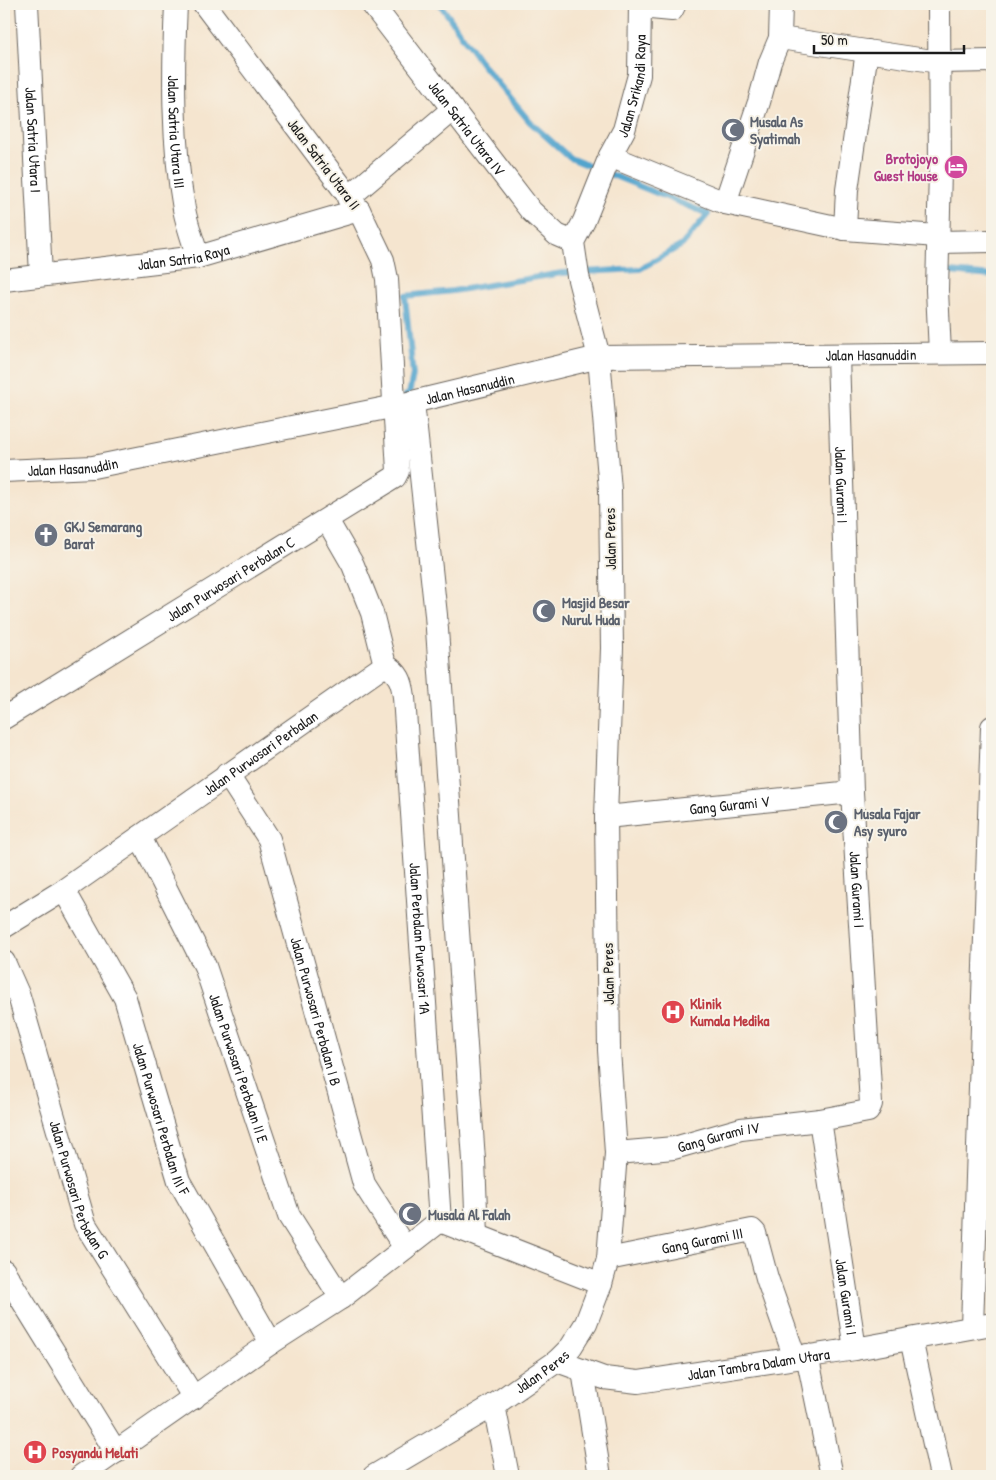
<svg xmlns="http://www.w3.org/2000/svg" width="996" height="1480" font-family="'Patrick Hand',sans-serif">
	<style>
		.lines { fill: none; stroke-linecap: round; stroke-linejoin: round }
		.stream { stroke: #52a4cd; stroke-width: 6 }
		.minor-casing { stroke: #68625b; stroke-width: 24 }
		.minor { stroke: #fff; stroke-width: 22 }
		.labels { text-anchor: middle; dominant-baseline: central; stroke-width: 4; stroke-linejoin: round; paint-order: stroke }
		.street-label { font-size: 15px; fill: #1c1c1c; stroke: #f7f3e8 }
		.worship-label { font-size: 15px; font-weight: bold; fill: #5b616d; stroke: #f7f3e8; text-anchor: start }
		.hotel-label { font-size: 15px; font-weight: bold; fill: #b23c85; stroke: #f7f3e8; text-anchor: end }
		.health-label { font-size: 15px; font-weight: bold; fill: #be3a42; stroke: #f7f3e8; text-anchor: start }
	</style>
	<rect width="100%" height="100%" fill="#f7f3e8"/>
	<filter id="ink" filterUnits="userSpaceOnUse"><feTurbulence type="fractalNoise" baseFrequency=".02" numOctaves="2"/><feDisplacementMap in="SourceGraphic" scale="10" xChannelSelector="R" yChannelSelector="G"/><feConvolveMatrix kernelMatrix="1 2 1 2 8 2 1 2 1" color-interpolation-filters="sRGB"/></filter>
	<filter id="wash" filterUnits="userSpaceOnUse"><feTurbulence type="fractalNoise" baseFrequency=".0096" numOctaves="4" result="noise"/><feDisplacementMap in="SourceGraphic" scale="20" xChannelSelector="R" yChannelSelector="G"/><feGaussianBlur stdDeviation="1.12" result="paint"/><feColorMatrix in="noise" values="0 0 0 0 0 0 0 0 0 0 0 0 0 0 0 0 0 1.4 0 .05"/><feComposite in="paint" operator="in"/></filter>
	<g filter="url(#wash)">
		<rect width="100%" height="100%" fill="#f5e5cf"/>
		<g class="lines">
			<!-- stream -->
			<path class="stream" d="M951,272L992,276
				M405,396L409,394L413,375L405,296L453,291L562,273L640,269L682,245L708,214L570,158L530,122L481,63L440,4"/>
		</g>
	</g>
	<g filter="url(#ink)">
		<g class="lines">
			<!-- minor casing -->
			<g class="minor-casing">
				<g id="minor">
					<path id="s1" d="M27,4L41,275"/>
					<path id="s2" d="M176,4C173,71 172,142 184,209C187,225 193,241 198,257"/>
					<path id="s3" d="M372,4L531,211L557,235L573,242"/>
					<path d="M781,4L780,38L939,62L992,61"/>
					<path d="M939,4L940,170L937,290L940,353"/>
					<path d="M640,7L672,10L675,4"/>
					<path d="M867,51L847,190L845,229L937,236"/>
					<path d="M610,156L725,203L845,229"/>
					<path d="M348,198L453,109"/>
					<path d="M725,203L759,102L770,62L780,38"/>
					<path d="M937,242L992,241"/>
					<path id="s4" d="M4,280L198,257L359,210"/>
					<path id="s5" d="M838,356L852,792L871,1104L868,1111L820,1120L855,1349"/>
					<path d="M413,402L436,615L474,1160L477,1235"/>
					<path id="s6" d="M4,471L93,467L396,406L599,357L992,353"/>
					<path d="M327,520L353,565L372,613L385,665"/>
					<path id="s7" d="M385,665C399,673 402,681 404,697L440,1221"/>
					<path id="s8" d="M4,718L395,477L398,471L387,279L383,260L359,210L204,4"/>
					<path id="s9" d="M227,774L269,839L364,1184L405,1248"/>
					<path id="s10" d="M606,817L852,792"/>
					<path id="s11" d="M140,837L205,966L289,1216L341,1298"/>
					<path id="s12" d="M64,890L125,998L179,1181L271,1343"/>
					<path id="s13" d="M4,927L64,890L385,665"/>
					<path id="s14" d="M4,962L19,996L85,1224L194,1398"/>
					<path id="s15" d="M616,1153L674,1148L741,1129L820,1120"/>
					<path d="M440,1221L601,1284"/>
					<path id="s16" d="M608,1259L752,1230L755,1233L767,1278L795,1358"/>
					<path d="M4,1271L116,1452"/>
					<path d="M972,1327L992,727"/>
					<path d="M911,1339L941,1476"/>
					<path d="M807,1355L832,1476"/>
					<path id="s17" d="M557,1361L604,1378L638,1382L855,1349L992,1324"/>
					<path d="M583,1371L600,1476"/>
					<path d="M494,1405L508,1476"/>
					<path d="M81,1476L271,1343L341,1298L440,1221"/>
					<path id="s18" d="M374,1476L494,1405L557,1361L571,1347L586,1323L601,1284L608,1259L616,1153L609,1050L606,817L612,648L610,490L599,357L578,276L573,242L584,221L610,156L624,130L639,75L640,4"/>
				</g>
			</g>
			<!-- minor -->
			<use href="#minor" class="minor"/>
		</g>
	</g>
	<!-- icons -->
	<defs>
		<g id="mosque-disc" transform="scale(1.25)"><circle r="9.5" fill="#6b7280" stroke="#f7f3e8"/><path d="M3.5-4.9A6 6 0 1 0 3.5 4.9A5 5 0 1 1 3.5-4.9Z" fill="#fff"/></g>
		<g id="hotel-disc" transform="scale(1.25)"><circle r="9.5" fill="#d1479c" stroke="#f7f3e8"/><path d="M-6-4.5h1.5V1H6V5H4.5V3h-9V5H-6ZM-4 0a1.8 1.8 0 1 1 3.6 0ZM.5 0V-2.5h3Q6-2.5 6 0Z" fill="#fff"/></g>
		<g id="church-disc" transform="scale(1.25)"><circle r="9.5" fill="#6b7280" stroke="#f7f3e8"/><path d="M-1.2-6h2.4v3.5h3.3v2.4h-3.3V6h-2.4V-.1h-3.3v-2.4h3.3Z" fill="#fff"/></g>
		<g id="hospital-disc" transform="scale(1.25)"><circle r="9.5" fill="#e0444e" stroke="#f7f3e8"/><path d="M-5-5h3v3.5h4V-5h3V5h-3V1.5h-4V5h-3Z" fill="#fff"/></g>
	</defs>
	<g fill-rule="evenodd">
		<use href="#mosque-disc" x="733" y="130"/>
		<use href="#hotel-disc" x="956" y="167"/>
		<use href="#church-disc" x="46" y="535"/>
		<use href="#mosque-disc" x="544" y="611"/>
		<use href="#mosque-disc" x="836" y="822"/>
		<use href="#hospital-disc" x="673" y="1012"/>
		<use href="#mosque-disc" x="410" y="1214"/>
		<use href="#hospital-disc" x="35" y="1452"/>
	</g>
	<g class="labels">
		<!-- street labels -->
		<g class="street-label">
			<text stroke="none"><textPath href="#s18" startOffset="1522">Jalan Srikandi Raya</textPath></text>
			<text stroke="none"><textPath href="#s3" startOffset="156">Jalan Satria Utara IV</textPath></text>
			<text stroke="none"><textPath href="#s2" startOffset="128">Jalan Satria Utara III</textPath></text>
			<text stroke="none"><textPath href="#s1" startOffset="136">Jalan Satria Utara I</textPath></text>
			<text transform="translate(324 164) rotate(53)">Jalan Satria Utara II</text>
			<text stroke="none"><textPath href="#s4" startOffset="181">Jalan Satria Raya</textPath></text>
			<text stroke="none"><textPath href="#s6" startOffset="879">Jalan Hasanuddin</textPath></text>
			<text stroke="none"><textPath href="#s6" startOffset="474">Jalan Hasanuddin</textPath></text>
			<text stroke="none"><textPath href="#s6" startOffset="69">Jalan Hasanuddin</textPath></text>
			<text stroke="none"><textPath href="#s5" startOffset="129">Jalan Gurami I</textPath></text>
			<text transform="translate(610 539) rotate(-91)">Jalan Peres</text>
			<text stroke="none"><textPath href="#s8" startOffset="266">Jalan Purwosari Perbalan C</textPath></text>
			<text stroke="none"><textPath href="#s13" startOffset="310">Jalan Purwosari Perbalan</textPath></text>
			<text stroke="none"><textPath href="#s10" startOffset="124">Gang Gurami V</textPath></text>
			<text stroke="none"><textPath href="#s5" startOffset="534">Jalan Gurami I</textPath></text>
			<text stroke="none"><textPath href="#s7" startOffset="281">Jalan Perbalan Purwosari 1A</textPath></text>
			<text transform="translate(608 974) rotate(-91)">Jalan Peres</text>
			<text stroke="none"><textPath href="#s9" startOffset="256">Jalan Purwosari Perbalan I B</textPath></text>
			<text stroke="none"><textPath href="#s11" startOffset="252">Jalan Purwosari Perbalan II E</textPath></text>
			<text stroke="none"><textPath href="#s12" startOffset="250">Jalan Purwosari Perbalan III F</textPath></text>
			<text stroke="none"><textPath href="#s15" startOffset="104">Gang Gurami IV</textPath></text>
			<text stroke="none"><textPath href="#s14" startOffset="240">Jalan Purwosari Perbalan G</textPath></text>
			<text stroke="none"><textPath href="#s16" startOffset="96">Gang Gurami III</textPath></text>
			<text stroke="none"><textPath href="#s5" startOffset="984">Jalan Gurami I</textPath></text>
			<text stroke="none"><textPath href="#s17" startOffset="206">Jalan Tambra Dalam Utara</textPath></text>
			<text stroke="none"><textPath href="#s18" startOffset="198">Jalan Peres</textPath></text>
		</g>
		<!-- worship labels -->
		<g class="worship-label">
			<text x="750" y="121">Musala As<tspan x="750" dy="17">Syatimah</tspan></text>
			<text x="64" y="526">GKJ Semarang<tspan x="64" dy="17">Barat</tspan></text>
			<text x="562" y="602">Masjid Besar<tspan x="562" dy="17">Nurul Huda</tspan></text>
			<text x="854" y="813">Musala Fajar<tspan x="854" dy="17">Asy syuro</tspan></text>
			<text x="428" y="1214">Musala Al Falah</text>
		</g>
		<!-- hotel labels -->
		<g class="hotel-label">
			<text x="938" y="158">Brotojoyo<tspan x="938" dy="17">Guest House</tspan></text>
		</g>
		<!-- health labels -->
		<g class="health-label">
			<text x="690" y="1003">Klinik<tspan x="690" dy="17">Kumala Medika</tspan></text>
			<text x="52" y="1452">Posyandu Melati</text>
		</g>
	</g>
	<!-- margin -->
	<rect width="996" height="1480" fill="none" stroke="#f7f3e8" stroke-width="20"/>
	<!-- scale -->
	<path d="M814 45v8h150v-8" fill="none" stroke="#1c1c1c" stroke-width="2.5"/>
	<text x="821" y="45" font-size="15" fill="#1c1c1c" stroke="#f7f3e8" stroke-width="4" paint-order="stroke">50 m</text>
</svg>
